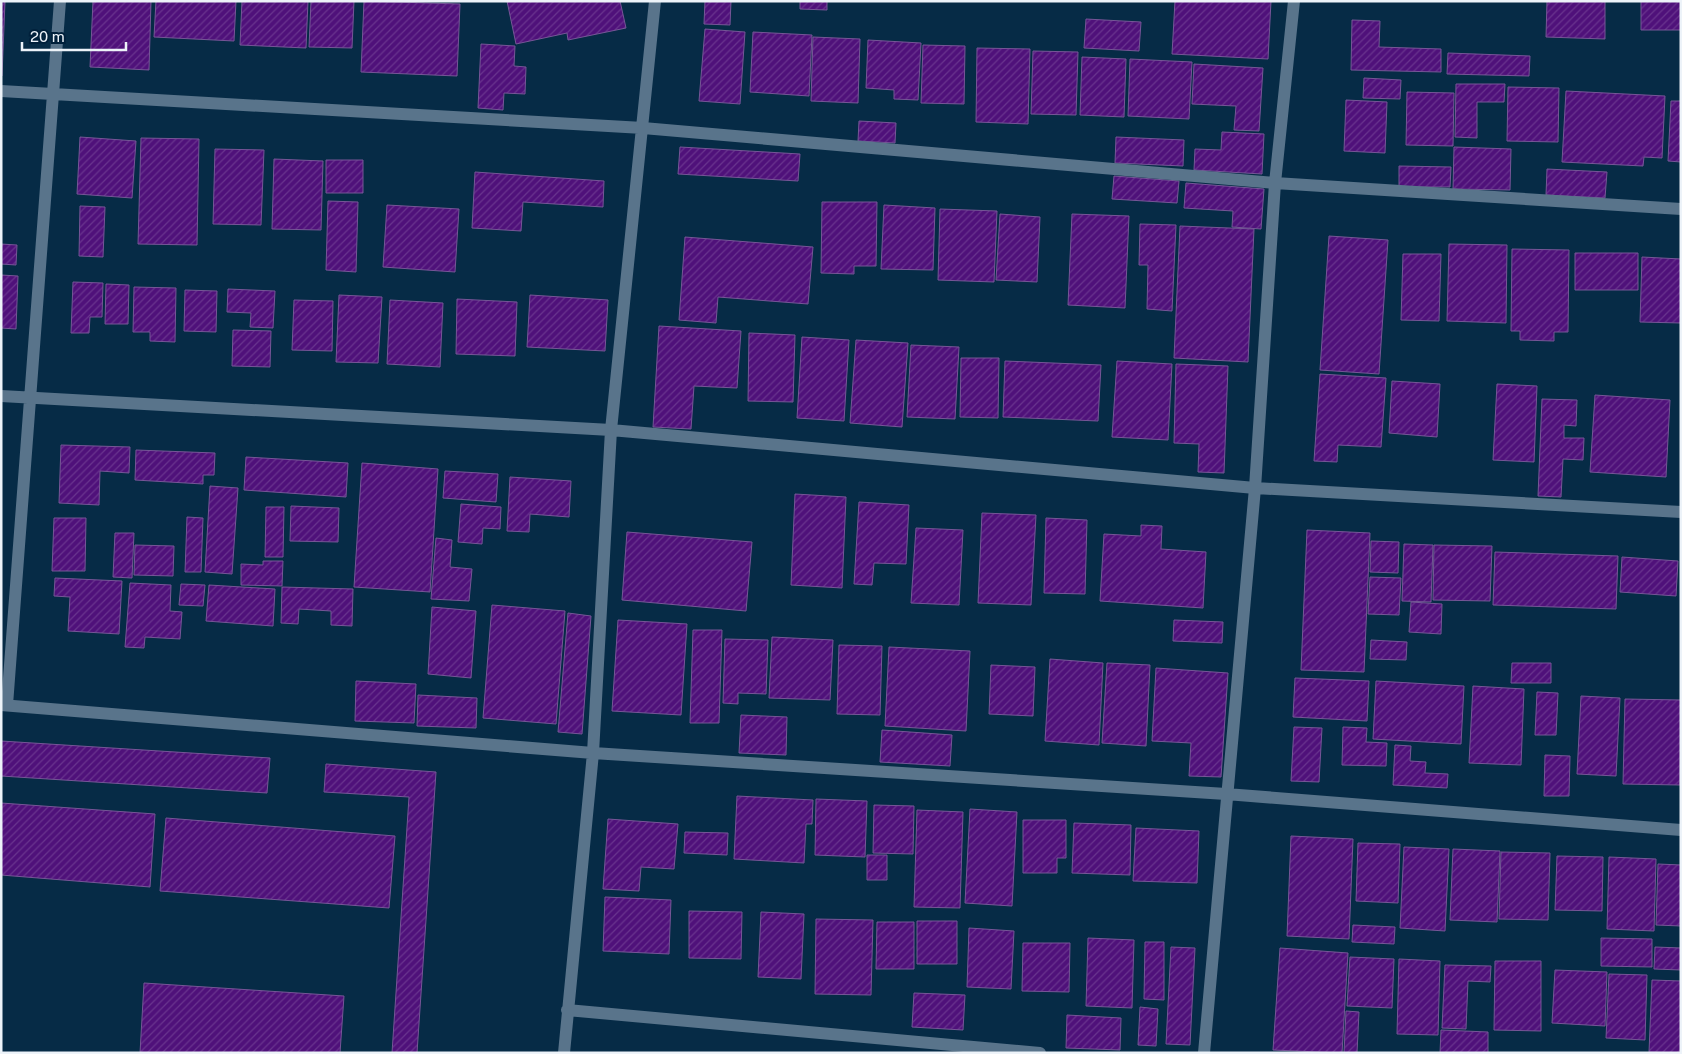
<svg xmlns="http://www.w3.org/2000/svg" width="1682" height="1054" font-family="'Public Sans',sans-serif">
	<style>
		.building { fill: url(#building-hatch); stroke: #765697 }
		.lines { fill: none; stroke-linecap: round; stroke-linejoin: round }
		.minor { stroke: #59748b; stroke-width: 12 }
	</style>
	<defs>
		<pattern id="building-hatch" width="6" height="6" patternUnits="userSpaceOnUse" patternTransform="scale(1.25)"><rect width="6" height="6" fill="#4f117a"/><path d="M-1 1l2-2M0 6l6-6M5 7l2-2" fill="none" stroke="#69348e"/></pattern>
	</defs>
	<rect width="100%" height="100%" fill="#062b46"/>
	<!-- building -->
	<path class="building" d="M1,1H5L2,76H1Z
		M93,1H151L149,70L90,67Z
		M156,1H236L234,41L154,37Z
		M242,1H308L306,48L240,45Z
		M311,1H354L352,48L309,47Z
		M364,1L460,4L457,76L361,72Z
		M507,1H620L626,28L568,40L567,33L516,44Z
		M705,1H731L730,25L704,24Z
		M800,1H827V10L800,9Z
		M1175,1H1271L1268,59L1172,54Z
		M1547,1H1605V39L1546,37Z
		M1641,1H1681V30H1641Z
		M1086,19L1141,22L1139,51L1084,48Z
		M1352,20L1380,21L1379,47L1441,49V72L1351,70Z
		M705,29L745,32L740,104L699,101Z
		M753,32L812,35L809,96L750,92Z
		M813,37L860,39L858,103L811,101Z
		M868,40L921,43L918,100L894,99V90L866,88Z
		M481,44L515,46L514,66L526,67L525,94L504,93L503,110L478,108Z
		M923,45L965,46L964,104L921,103Z
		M977,48L1030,49L1028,124L976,122Z
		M1033,51L1078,52L1076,115L1031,114Z
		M1448,53L1530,56L1529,76L1447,74Z
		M1082,57L1126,59L1124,117L1080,115Z
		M1130,59L1192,62L1189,119L1128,116Z
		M1194,64L1263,68L1259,131L1234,130L1236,106L1192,104Z
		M1364,78L1401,80L1400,99L1363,98Z
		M1456,84H1505L1504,102H1477V138L1455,137Z
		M1508,87L1559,88L1558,142L1507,141Z
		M1566,91L1665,96L1662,158L1644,157L1643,166L1562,162Z
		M1407,92L1454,93L1453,146L1406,145Z
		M1346,100L1387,102L1385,153L1344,151Z
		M1671,101H1681V162L1668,161Z
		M859,121L896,123L895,143L858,141Z
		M1222,132L1264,134L1262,174L1194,170L1195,149L1221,150Z
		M80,137L136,141L132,198L77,194Z
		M1116,137L1184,140L1183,166L1115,163Z
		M141,138L199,139L197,245L138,244Z
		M680,147L800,154L798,181L678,174Z
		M1454,147L1511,149L1510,190L1453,189Z
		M215,149L264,150L261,225L213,224Z
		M274,159L323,161L321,230L272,229Z
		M326,160H363V193H326Z
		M1399,166L1451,167L1450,187H1399Z
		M1547,169L1607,172L1605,198L1546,195Z
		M475,172L604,181L603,207L523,202L521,231L472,228Z
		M1114,176L1179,181L1177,203L1112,199Z
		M1186,183L1264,189L1261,229L1232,227L1233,211L1184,208Z
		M328,201L358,202L356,272L326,270Z
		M822,202H877L876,266H854V274L821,273Z
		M387,205L459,209L455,272L383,267Z
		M884,205L935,208L933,270L881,269Z
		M80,206L105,207L103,257L79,256Z
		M940,209L997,211L994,282L938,280Z
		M1000,214L1040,217L1037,282L996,280Z
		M1072,214L1129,216L1125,308L1068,305Z
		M1140,224L1176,225L1172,311L1147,309L1148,265H1139Z
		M1180,226L1254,229L1248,362L1174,358Z
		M1329,236L1388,240L1379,374L1320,370Z
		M685,237L813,247L808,304L718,297L716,323L679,320Z
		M1,244L17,245L16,265L1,264Z
		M1449,244L1507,245L1506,323L1447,321Z
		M1512,249L1569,250L1568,332H1554V341L1520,340V331H1511Z
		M1575,253H1638V290H1575Z
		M1403,254H1441L1439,321L1401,320Z
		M1642,257L1681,259V323L1640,322Z
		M1,275L18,276L16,329L1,328Z
		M73,282L103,283L102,317H90L89,333H71Z
		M106,284L129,285L128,324H105Z
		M134,287L176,288L175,342L150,341V332H133Z
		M228,289L275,291L273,328L250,327L251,313L227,312Z
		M185,290L217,291L216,332L184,331Z
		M339,295L382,297L378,363L336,362Z
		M530,295L608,300L605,351L527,347Z
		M457,299L517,302L515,356L456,354Z
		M294,300L333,301L332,351L292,350Z
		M390,300L443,303L440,367L387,364Z
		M659,326L741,331L737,388L694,386L691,429L653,427Z
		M233,330L271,331L270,367L232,366Z
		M749,333L795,335L793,402L748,401Z
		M802,337L849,340L844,421L797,418Z
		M856,340L908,343L902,427L850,423Z
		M911,345L959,347L955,419L907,417Z
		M961,358H999L998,418L960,417Z
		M1005,361L1101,365L1098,421L1003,417Z
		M1117,361L1172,364L1168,440L1112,437Z
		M1176,364L1228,366L1224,473L1198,472L1199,444L1174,443Z
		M1320,374L1386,378L1381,447L1338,445L1337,462L1314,461Z
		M1392,381L1440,384L1437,437L1389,433Z
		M1497,384L1537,386L1534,462L1493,460Z
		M1595,395L1670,400L1666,477L1590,472Z
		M1542,399L1577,400L1576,426L1564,425V438H1584L1583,460L1563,459L1561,497L1538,496Z
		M61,445L130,447L129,473L100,471L99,505L59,503Z
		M136,450L215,453L214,475H203V484L135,480Z
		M246,457L348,463L346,497L244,490Z
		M362,463L438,469L430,592L354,587Z
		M445,471L498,474L496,502L443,498Z
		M510,477L571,481L569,517L530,514L529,532L507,531Z
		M210,486L238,488L232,574L205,572Z
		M795,494L846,497L842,588L791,585Z
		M859,502L909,505L906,564L874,563L872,585L854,584Z
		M461,504L501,507L500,529L483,528L482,544L458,542Z
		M291,506L339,508L338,542L290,541Z
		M266,507H284L283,557H265Z
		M982,513L1036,515L1031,605L978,603Z
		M187,517L203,518L201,572H185Z
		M54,518H86L85,571H52Z
		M1046,518L1087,520L1085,594L1044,593Z
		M1141,525L1162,526L1161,549L1206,552L1203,608L1100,601L1104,534L1141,536Z
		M916,528L963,530L959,605L911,603Z
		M1307,530L1370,533L1364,672L1301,670Z
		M627,532L752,542L746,611L622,600Z
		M115,533H134L132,578L113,577Z
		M436,538L452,540L450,567L472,569L469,601L431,599Z
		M1371,541L1399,542L1398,573L1370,572Z
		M1404,544L1433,545L1431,602L1402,601Z
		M135,545L174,546L173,576L134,575Z
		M1434,545L1492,546L1490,601L1433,600Z
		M1495,552L1618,556L1616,609L1493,605Z
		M1622,557L1678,561L1676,596L1620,592Z
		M263,561H283L282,586L241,585V564L263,565Z
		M1370,577L1401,578L1399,615L1368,614Z
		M55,578L122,581L119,634L68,631L70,597L54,596Z
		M130,583L171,585L170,611L182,612L180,639L145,637L144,648L125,647Z
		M181,584L205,585L203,606L179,605Z
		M209,585L275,589L273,626L206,621Z
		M282,587L353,589L352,626L331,625V611L299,609L298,624L281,623Z
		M1411,602L1442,604L1441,634L1409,632Z
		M492,605L565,611L556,724L483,718Z
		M432,607L476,611L471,678L428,674Z
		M568,613L591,616L582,734L558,732Z
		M618,620L687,624L681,715L612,711Z
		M1174,620L1223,622L1222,643L1173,641Z
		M693,630H722L719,723H690Z
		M772,637L833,640L830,700L769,698Z
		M725,639L768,640L766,694L738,693V704L723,703Z
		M1371,640L1407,642L1406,660L1370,659Z
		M839,645L882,646L880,715L837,714Z
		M889,647L970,651L966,731L885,726Z
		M1050,659L1103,663L1099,745L1045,741Z
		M1107,663L1150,665L1146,746L1102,743Z
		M1512,663H1551V683H1511Z
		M991,665L1035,667L1033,716L989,714Z
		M1156,668L1228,673L1221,777L1189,776L1191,743L1152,741Z
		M1295,678L1369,681L1367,721L1293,717Z
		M356,681L416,684L414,723L355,721Z
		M1376,681L1464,686L1461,744L1373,739Z
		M1473,686L1524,689L1521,765L1469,763Z
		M1537,692L1558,693L1556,735H1535Z
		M418,695L477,698L476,728L417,726Z
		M1581,696L1620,698L1616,776L1577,774Z
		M1625,699L1681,700L1680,785L1623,784Z
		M741,715L787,717L786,755L739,753Z
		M1294,727L1322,728L1319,782L1291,781Z
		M1343,727L1367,728L1366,742L1387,743L1386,766L1342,765Z
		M882,730L952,735L950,766L880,762Z
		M1,741L270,758L267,793L1,776Z
		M1395,745L1411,746L1410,761L1426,762L1425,773L1448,774L1447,788L1393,785Z
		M1545,755L1570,756L1569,796H1544Z
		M326,764L436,772L417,1053H392L409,797L324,792Z
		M737,796L813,800L812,824H806L804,863L734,859Z
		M816,799L867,801L865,857L815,855Z
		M1,803L155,814L150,887L1,875Z
		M874,805L914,806L913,854L873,853Z
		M970,809L1017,812L1012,906L965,903Z
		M917,810L963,812L960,908L914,907Z
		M166,818L395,836L389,908L160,891Z
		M608,819L678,824L674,869L641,867L639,891L603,889Z
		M1023,820H1066V858H1057V873H1023Z
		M1074,823L1131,825L1130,875L1072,873Z
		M1136,828L1199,831L1197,883L1133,881Z
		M685,832L728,833L727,855L684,853Z
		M1291,836L1353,839L1349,939L1287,936Z
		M1358,843L1400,844L1398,903L1356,901Z
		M1404,847L1449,849L1445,931L1400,928Z
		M1453,849L1500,851L1497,922L1450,920Z
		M1501,852L1550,853L1548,920L1499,919Z
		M867,855H887V880H867Z
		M1557,856L1603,857L1602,911L1555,910Z
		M1609,857L1656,859L1654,931L1607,929Z
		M1658,864L1681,865V926L1656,925Z
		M605,897L671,900L669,954L603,951Z
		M689,911L742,912L741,959L689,958Z
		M761,912L804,914L801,979L758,977Z
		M816,919L873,920L871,995L815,994Z
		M917,921H957V964H917Z
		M877,922H914V969H876Z
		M1353,925L1395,927L1394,944L1352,942Z
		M969,928L1014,931L1011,989L967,987Z
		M1088,938L1134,940L1132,1008L1086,1006Z
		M1601,938L1652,939V967L1601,966Z
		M1145,942H1164V1000L1144,999Z
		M1023,943H1070L1069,992L1022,991Z
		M1171,947L1195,948L1190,1045L1166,1044Z
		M1655,947L1681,948V970L1654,969Z
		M1280,948L1348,953L1342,1053L1273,1050Z
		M1350,957L1394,959L1392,1008L1347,1006Z
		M1399,959L1440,961L1438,1035L1397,1034Z
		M1495,961H1541V1031L1494,1030Z
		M1445,965L1491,966L1490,982L1468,981L1466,1029L1442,1028Z
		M1555,970L1607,972L1605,1026L1552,1023Z
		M1609,974L1647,975L1645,1040L1606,1038Z
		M1652,980L1681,981V1053L1649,1052Z
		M144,983L344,996L340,1053H140Z
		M914,993L965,995L963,1030L912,1027Z
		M1140,1007L1158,1009L1156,1046L1138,1045Z
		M1346,1011L1359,1012L1357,1053H1344Z
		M1067,1015L1121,1018L1120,1050L1066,1048Z
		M1441,1030L1488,1032V1053H1440Z"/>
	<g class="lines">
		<!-- minor -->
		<path class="minor" d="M1,91L643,128L1275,183L1681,209
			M1,396L611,430L1255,488L1681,512
			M1,705L593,753L1226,794L1681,830
			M7,705L60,1
			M567,1010L1040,1053
			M564,1053L593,753L611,430L655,1
			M1204,1053L1255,488L1275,183L1294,1"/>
	</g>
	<!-- border -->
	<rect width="1682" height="1054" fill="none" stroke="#edf3f9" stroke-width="5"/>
	<!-- scale -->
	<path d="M22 42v8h104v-8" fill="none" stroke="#edf3f9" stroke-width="2.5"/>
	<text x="30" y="42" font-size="15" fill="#edf3f9" stroke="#00203b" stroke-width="4" paint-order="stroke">20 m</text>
</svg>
